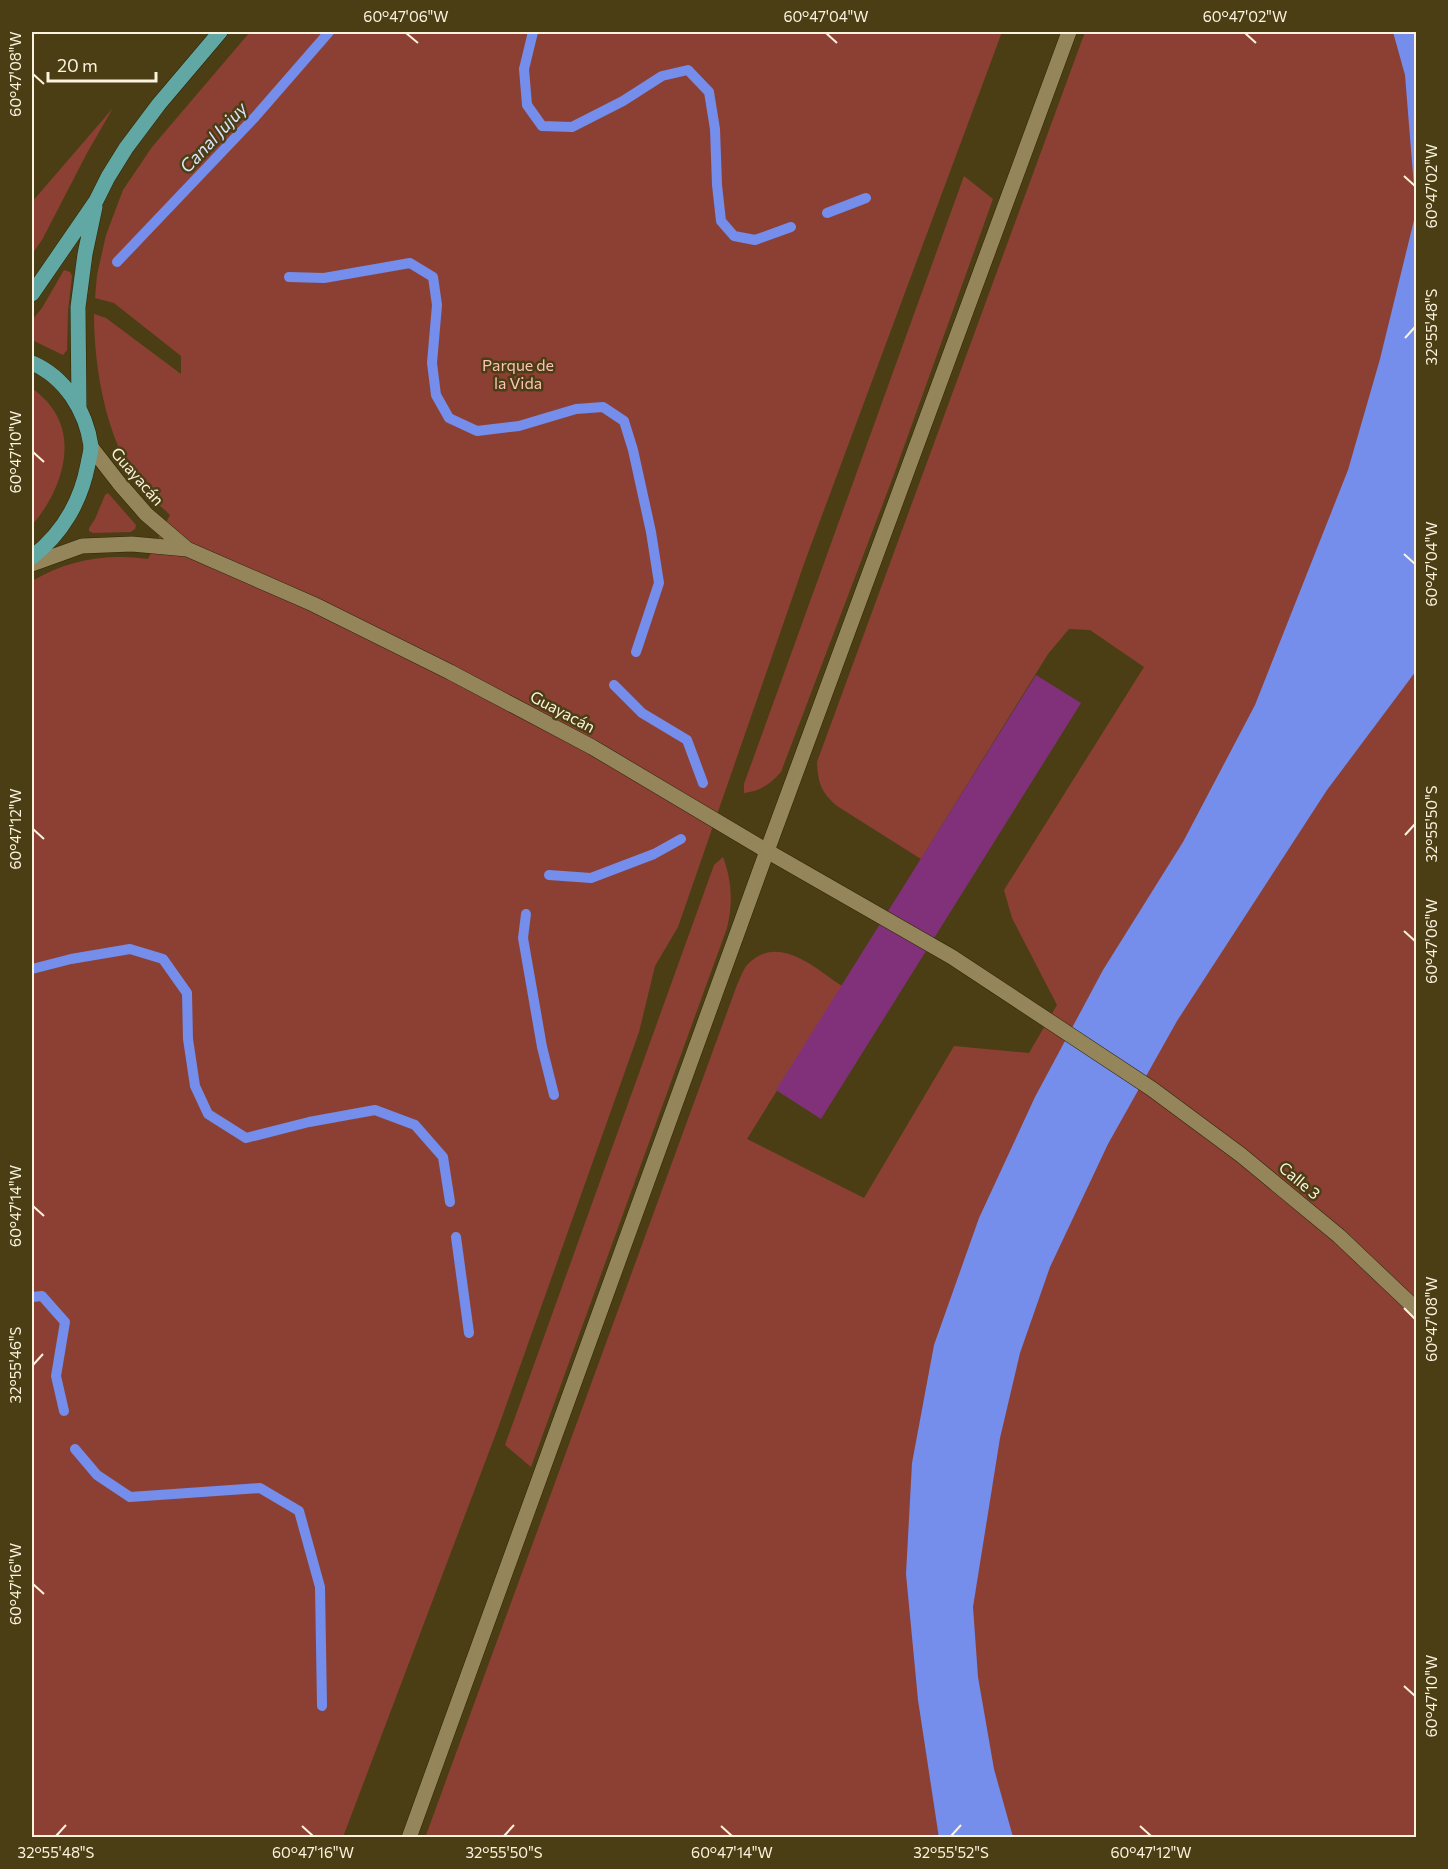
<svg xmlns="http://www.w3.org/2000/svg" width="1448" height="1869" font-family="Commissioner,sans-serif">
	<style>
		.green { fill: #8c4033 }
		.water { fill: #758deb }
		.lines { fill: none; stroke-linecap: round; stroke-linejoin: round }
		.stream { stroke: #758deb; stroke-width: 10 }
		.building { fill: #803179 }
		.minor-casing { stroke: #2f2505; stroke-width: 16 }
		.major-casing { stroke: #2f2505; stroke-width: 16 }
		.minor { stroke: #94855b; stroke-width: 15 }
		.major { stroke: #61a8a5; stroke-width: 15 }
		.ticks { fill: none; stroke: #fbf3dd; stroke-width: 2 }
		.labels { text-anchor: middle; dominant-baseline: central; stroke-width: 5; stroke-linejoin: round; paint-order: stroke }
		.park-label { font-size: 16px; fill: #fdc3b8; stroke: #4b3e14 }
		.street-label { font-size: 16px; fill: #fbf3dd; stroke: #4b3e14 }
		.water-label { font-size: 18px; font-style: italic; fill: #dce3fc; stroke: #4b3e14 }
		.neatline { fill: none; stroke: #fbf3dd; stroke-width: 2 }
		.ticks-label { font-size: 15px; text-anchor: middle; fill: #fbf3dd }
	</style>
	<rect width="100%" height="100%" fill="#4b3e14"/>
	<!-- green -->
	<path class="green" d="M250,32H1002L805,561L678,927L655,966L639,1032L498,1428L343,1837L32,1838V581C67,560 107,553 148,559L170,515C163,508 156,503 149,496C108,452 94,372 94,314L106,318L181,374V356L114,303L95,298L97,275L106,235L123,190L152,147Z
		M1085,32H1416V1837L425,1838L737,985C740,979 743,969 748,964C778,933 815,968 842,986L747,1139L864,1198L954,1046L1029,1053L1057,1005L1012,918L1004,890L1144,667L1090,630L1069,629L1048,654L921,859L837,806C821,792 818,783 817,762Z
		M113,108L87,153L42,240L32,254V202Z
		M964,176L993,199L893,477L781,772C770,784 761,791 744,793V784Z
		M64,270L70,272L72,276L68,311L67,350L63,355L32,340V320L42,308Z
		M32,388C42,396 51,404 57,416C76,452 56,498 32,525Z
		M108,493L136,525L135,529L131,532L93,533L89,531V528L95,519L105,495Z
		M723,857C732,881 733,903 727,928L531,1467L505,1445L714,865Z"/>
	<!-- water -->
	<path class="water" d="M1393,32H1416V671L1327,790L1177,1021L1108,1144L1050,1267L1020,1353L1000,1438L973,1607L978,1677L994,1769L1013,1837L939,1838L918,1700L906,1574L912,1463L934,1345L979,1218L1035,1097L1103,970L1183,842L1255,705L1348,470L1380,359L1416,212L1405,75Z"/>
	<g class="lines">
		<!-- stream -->
		<path class="stream" d="M533,32L524,69L527,105L542,126L572,127L623,101L662,76L688,70L709,92L715,129L717,185L721,221L734,236L755,240L791,227
			M827,213L866,198
			M117,262L255,117L329,32
			M289,277L324,278L410,263L433,277L437,305L432,363L436,395L449,418L477,431L519,426L576,409L603,407L624,421L633,450L651,532L659,583L636,652
			M614,685L642,713L687,740L703,783
			M549,875L591,878L654,854L681,839
			M526,914L523,938L542,1047L554,1095
			M32,969L71,959L130,949L163,959L187,993L188,1039L195,1086L208,1114L246,1138L309,1122L375,1110L415,1125L443,1157L450,1202
			M456,1237L469,1333
			M32,1297L42,1296L65,1322L56,1376L64,1411
			M75,1449L97,1475L130,1497L260,1488L299,1511L320,1587L322,1706"/>
	</g>
	<!-- building -->
	<path class="building" d="M1036,675L1081,703L821,1119L776,1090Z"/>
	<g class="lines">
		<!-- minor casing -->
		<g class="minor-casing">
			<path id="minor" d="M91,447L119,483L146,514L187,549L313,604L450,672L592,747L767,851L952,957L1152,1089L1241,1155L1339,1236L1416,1309
				M32,564L82,546L132,544L187,549
				M409,1838L767,851L1069,32"/>
		</g>
		<!-- major casing -->
		<g class="major-casing">
			<path id="major" d="M32,294L96,201L108,177L126,148L159,104L220,32
				M32,363C65,377 86,411 91,446C91,452 89,458 88,464C81,501 62,534 32,557
				M79,407L78,307L85,254L95,207"/>
		</g>
		<!-- minor -->
		<use href="#minor" class="minor"/>
		<!-- major -->
		<use href="#major" class="major"/>
	</g>
	<!-- ticks -->
	<path class="ticks" d="M406,33L418,43M826,33L837,43M1245,33L1256,43M33,74L44,84M1404,176L1415,186M1405,338L1415,327M33,452L44,462M1404,554L1415,564M33,829L44,839M1405,835L1415,824M1404,931L1415,941M33,1206L44,1216M1404,1308L1415,1319M33,1365L43,1354M33,1584L44,1594M1404,1686L1415,1696M302,1826L313,1836M721,1826L732,1836M1140,1826L1151,1836M56,1836L66,1825M504,1836L514,1825M951,1836L961,1825"/>
	<g class="labels">
		<!-- park labels -->
		<g class="park-label">
			<text x="518" y="364">Parque de<tspan x="518" dy="18">la Vida</tspan></text>
		</g>
		<!-- street labels -->
		<g class="street-label">
			<text transform="translate(138 476) rotate(49)">Guayacán</text>
			<text transform="translate(563 711) rotate(28)">Guayacán</text>
			<text transform="translate(1300 1180) rotate(40)">Calle 3</text>
		</g>
		<!-- water labels -->
		<g class="water-label">
			<text transform="translate(213 137) rotate(-47)">Canal Jujuy</text>
		</g>
	</g>
	<!-- border -->
	<rect width="1448" height="1869" fill="none" stroke="#4b3e14" stroke-width="66"/>
	<!-- scale -->
	<path d="M48 72v9h108v-9" fill="none" stroke="#fbf3dd" stroke-width="3"/>
	<text x="57" y="72" font-size="18" fill="#fbf3dd" stroke="#4b3e14" stroke-width="4.5" paint-order="stroke">20 m</text>
	<rect x="33" y="33" width="1382" height="1803" class="neatline"/>
	<g class="ticks-label">
		<text x="406" y="22">60°47'06"W</text>
		<text x="826" y="22">60°47'04"W</text>
		<text x="1245" y="22">60°47'02"W</text>
		<text transform="translate(16 74) rotate(-90)" y="5">60°47'08"W</text>
		<text transform="translate(1432 186) rotate(-90)" y="5">60°47'02"W</text>
		<text transform="translate(1432 327) rotate(-90)" y="5">32°55'48"S</text>
		<text transform="translate(16 452) rotate(-90)" y="5">60°47'10"W</text>
		<text transform="translate(1432 564) rotate(-90)" y="5">60°47'04"W</text>
		<text transform="translate(1432 824) rotate(-90)" y="5">32°55'50"S</text>
		<text transform="translate(16 829) rotate(-90)" y="5">60°47'12"W</text>
		<text transform="translate(1432 941) rotate(-90)" y="5">60°47'06"W</text>
		<text transform="translate(16 1206) rotate(-90)" y="5">60°47'14"W</text>
		<text transform="translate(1432 1319) rotate(-90)" y="5">60°47'08"W</text>
		<text transform="translate(16 1365) rotate(-90)" y="5">32°55'46"S</text>
		<text transform="translate(16 1584) rotate(-90)" y="5">60°47'16"W</text>
		<text transform="translate(1432 1696) rotate(-90)" y="5">60°47'10"W</text>
		<text x="56" y="1858">32°55'48"S</text>
		<text x="313" y="1858">60°47'16"W</text>
		<text x="504" y="1858">32°55'50"S</text>
		<text x="732" y="1858">60°47'14"W</text>
		<text x="951" y="1858">32°55'52"S</text>
		<text x="1151" y="1858">60°47'12"W</text>
	</g>
</svg>
